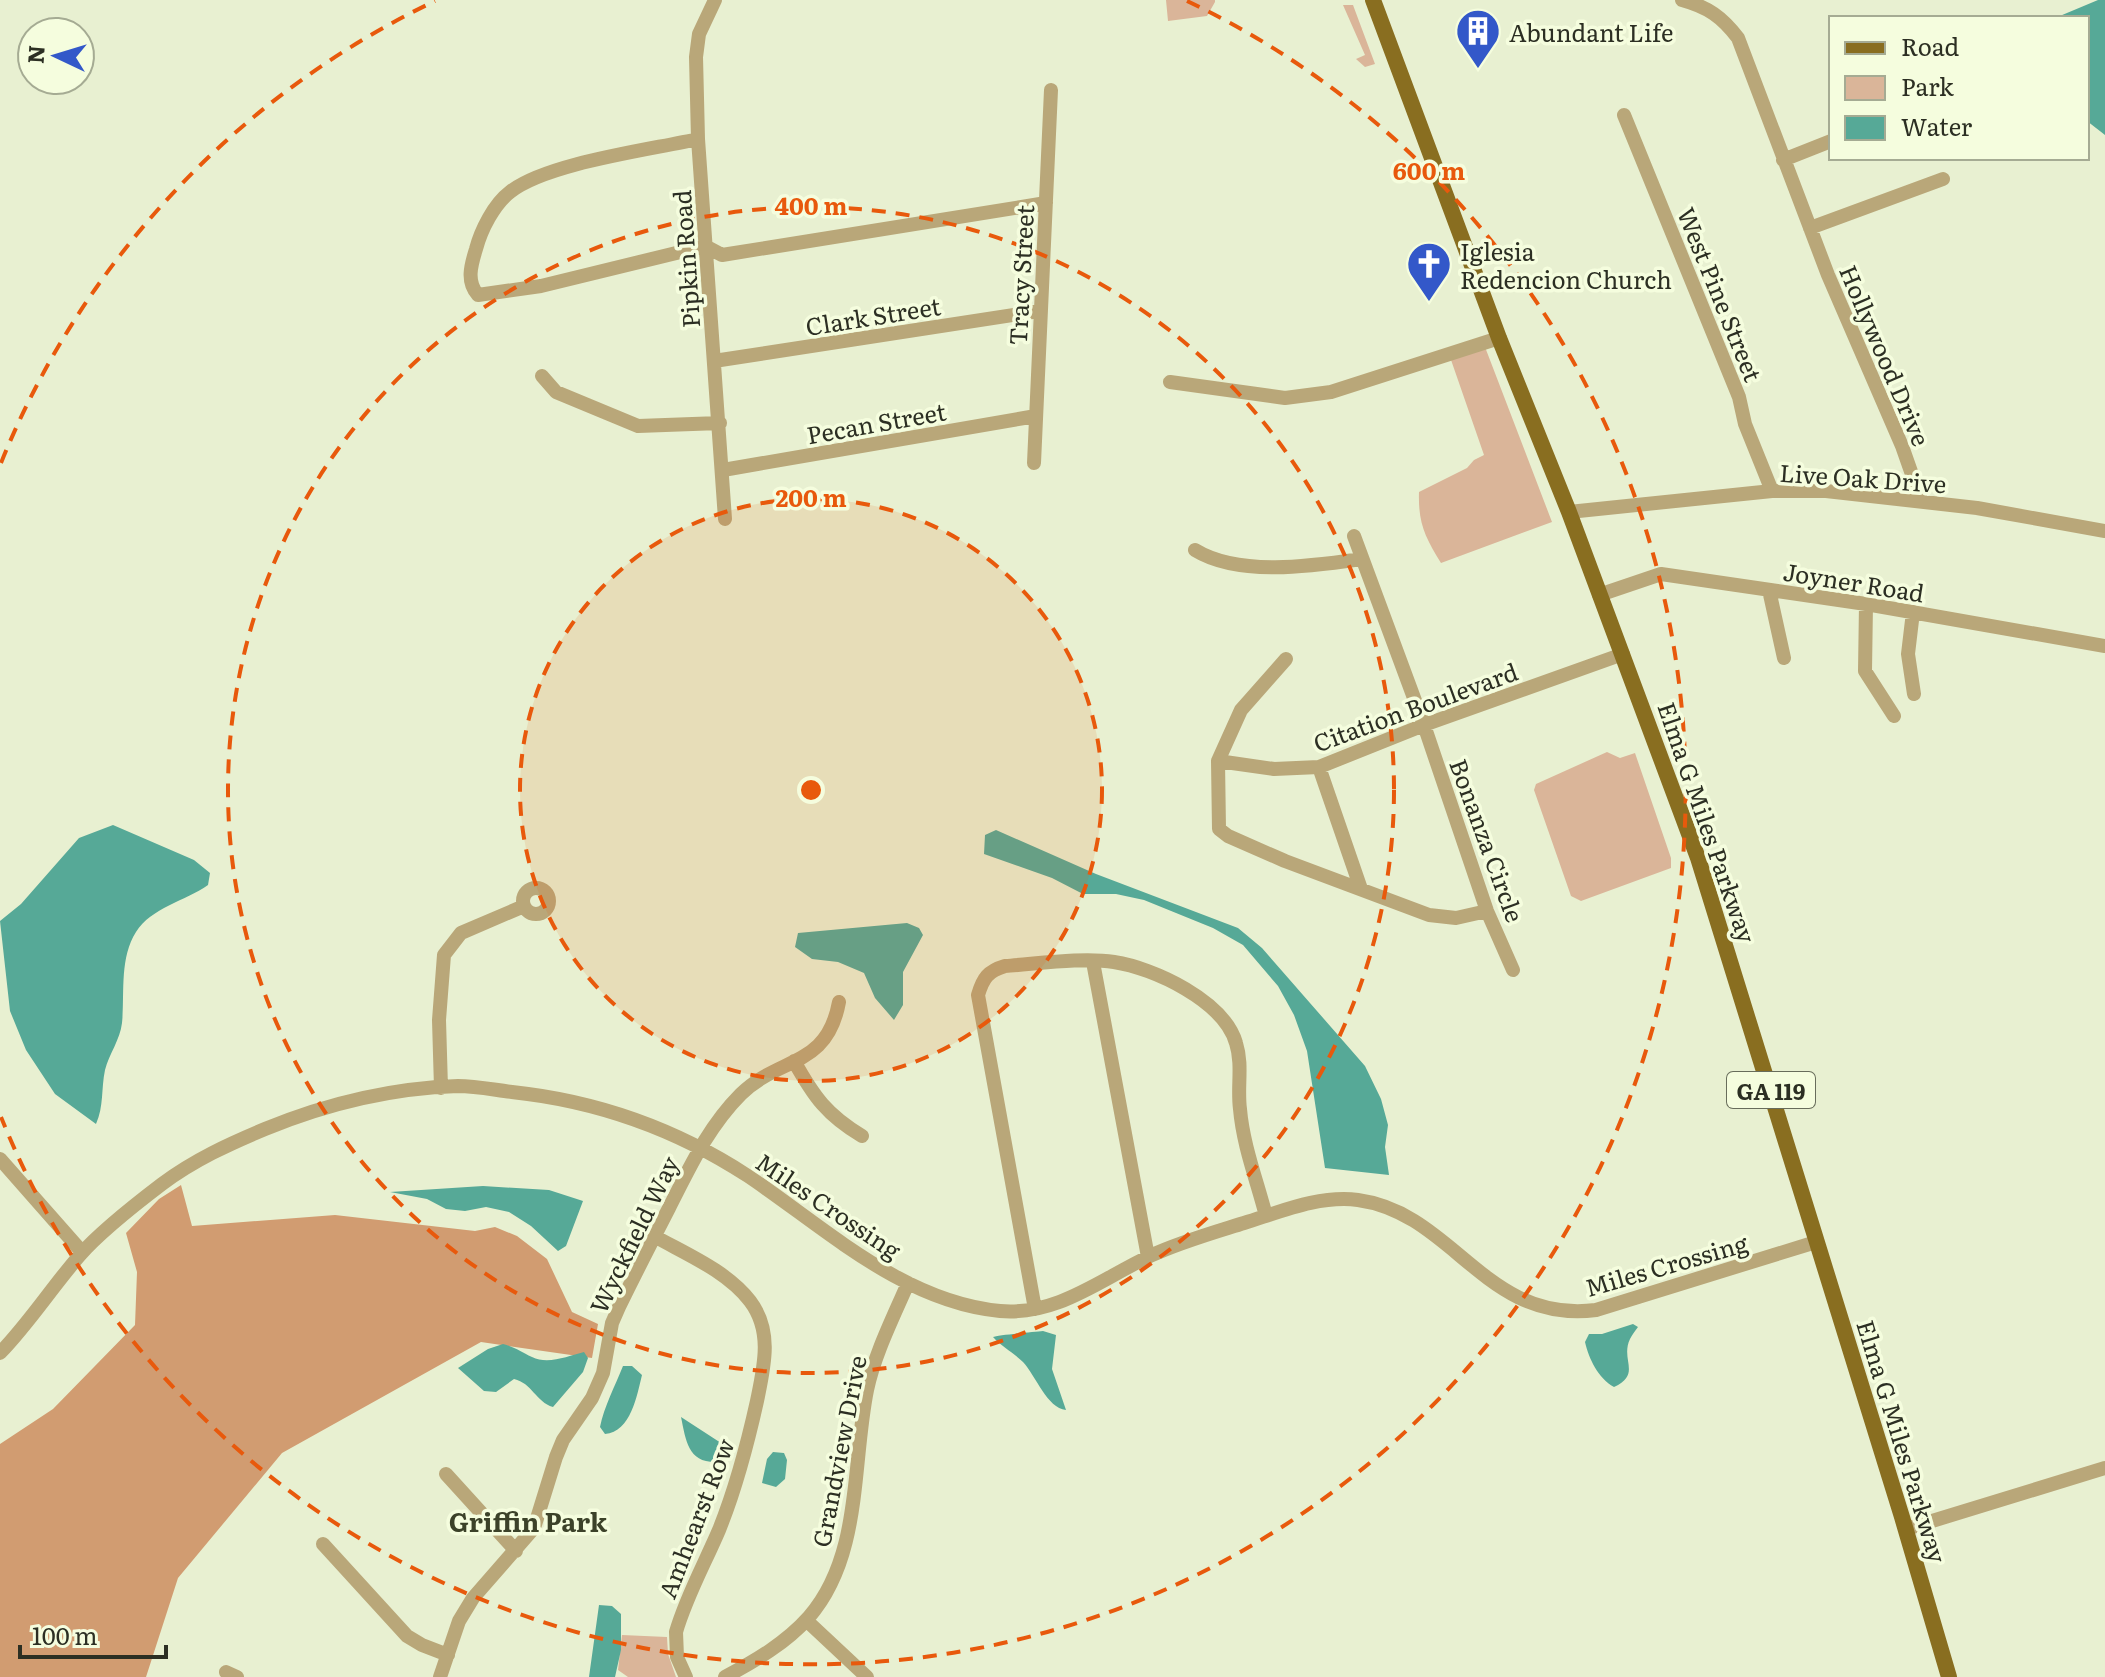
<svg xmlns="http://www.w3.org/2000/svg" width="2105" height="1677" font-family="Literata,serif">
	<style>
		.green { fill: #dab599 }
		.forest { fill: #d19c71 }
		.water { fill: #56a997 }
		.lines { fill: none; stroke-linecap: round; stroke-linejoin: round }
		.minor { stroke: #b9a779; stroke-width: 14 }
		.major { stroke: #896e20; stroke-width: 16 }
		.ring { fill: none; stroke: #e8590c; stroke-width: 4; stroke-dasharray: 14 10 }
		.labels { text-anchor: middle; dominant-baseline: central; stroke-width: 7; stroke-linejoin: round; paint-order: stroke }
		.shield { fill: #f5fdde; stroke: #686d5b; stroke-width: 2 }
		.shield-label { font-size: 22px; font-weight: bold; fill: #2c2f23 }
		.poi-label { font-size: 24px; fill: #2c2f23; stroke: #f5fdde; text-anchor: start }
		.street-label { font-size: 24px; fill: #2c2f23; stroke: #f5fdde }
		.neighbourhood-label { font-size: 26px; font-weight: bold; fill: #3c4229; stroke: #f5fdde }
		.centre { fill: #e8590c; stroke: #f5fdde; stroke-width: 4 }
		.ring-label { font-size: 24px; text-anchor: middle; font-weight: bold; fill: #e8590c; stroke: #f5fdde; stroke-width: 7; stroke-linejoin: round; paint-order: stroke }
	</style>
	<rect width="100%" height="100%" fill="#e8f0d1"/>
	<!-- green -->
	<path class="green" d="M1166,0H1215V2L1207,16L1168,21Z
		M1343,5H1353L1375,64L1365,67L1356,59L1365,55Z
		M1485,347L1552,522L1441,563C1425,537 1418,523 1419,492L1467,468L1474,460L1484,455L1450,357Z
		M1607,752L1620,758L1635,753L1671,858V868L1581,901L1571,896L1534,790L1536,784Z
		M622,1635L667,1637L668,1654L676,1677H628L618,1670Z"/>
	<!-- forest -->
	<path class="forest" d="M181,1185L192,1226L335,1215L475,1231L495,1227L517,1236L547,1259L572,1312L598,1324L592,1358L481,1342L282,1453L178,1578L146,1677H0V1444L53,1409L135,1325L137,1272L126,1233L159,1199Z"/>
	<!-- water -->
	<path class="water" d="M2098,0H2105V135L2087,121V18H2055Z
		M113,825L194,860L210,873L208,885C185,901 151,908 136,932C119,959 125,994 122,1023C120,1040 109,1054 105,1070C101,1089 104,1106 96,1124L55,1094L26,1050L10,1011L0,921L21,904L79,838Z
		M996,830L1096,874L1238,928L1262,948L1365,1066L1381,1099L1388,1125L1385,1147L1389,1175L1325,1168L1307,1051L1294,1015L1278,986L1243,945L1213,928L1144,900L1116,894H1083L1052,878L984,854L985,835Z
		M907,923L919,928L923,935L903,972V1005L894,1020L875,998L864,973L838,962L812,959L795,947L798,933Z
		M483,1186L549,1190L583,1201L566,1246L558,1251L531,1226L509,1212L486,1207L465,1211L446,1209L427,1199L390,1192Z
		M1633,1324L1638,1327C1635,1331 1632,1335 1630,1339C1620,1360 1642,1374 1614,1387C1598,1378 1589,1359 1585,1342L1589,1334H1602Z
		M1043,1331L1056,1335L1052,1369L1066,1410C1047,1408 1036,1376 1023,1362C1014,1353 1002,1347 993,1337C997,1335 1034,1332 1043,1331Z
		M503,1344C515,1347 521,1352 532,1357C548,1365 568,1356 584,1352L588,1358L583,1372L553,1407C536,1402 532,1383 514,1379L496,1392L484,1391L458,1368L488,1349Z
		M623,1366H632L642,1375C637,1395 631,1432 605,1434L600,1427C604,1407 615,1386 623,1366Z
		M681,1417L721,1443L717,1462C688,1463 686,1441 681,1417Z
		M773,1452L784,1453L787,1460L785,1479L776,1487L762,1483L767,1459Z
		M599,1605L612,1606L621,1614V1650L615,1677H589Z"/>
	<g class="lines">
		<!-- minor -->
		<path class="minor" d="M715,0L699,34L696,57L698,139L725,519
			M1682,0C1708,7 1722,17 1738,38L1828,275L1902,446L1921,500
			M1624,115L1739,397L1745,424L1772,491
			M698,139C649,150 547,163 510,192C494,204 481,230 476,249C471,265 466,282 478,295L541,286L705,246L722,255L1046,203
			M1783,160L1831,141
			M1810,228L1943,179
			M714,361L1039,311
			M542,376L556,392L638,426L720,423
			M1170,382L1285,398L1331,392L1499,338
			M1034,463L1051,90
			M723,470L1036,416
			M1569,512L1772,491H1826L1977,508L2105,531
			M1354,536L1424,725L1487,911L1513,970
			M1195,550C1239,577 1313,566 1362,559
			M1769,590L1784,658
			M1599,595L1661,574L1866,604L2105,646
			M1866,604L1865,671L1894,716
			M1913,612L1908,654L1914,694
			M1286,659L1241,710L1218,761L1219,829L1228,836L1285,861L1429,915L1456,918L1487,911
			M1218,761L1274,769L1319,767L1424,725L1623,654
			M1319,767L1361,889
			M523 901a13 13 0 1 1 26 0a13 13 0 1 1-26 0Z
			M1093,962L1148,1257
			M794,1061C814,1097 827,1115 862,1136
			M441,1088L439,1020L444,955L461,933L524,906
			M0,1159L82,1252
			M654,1236C686,1254 727,1271 750,1301C773,1331 764,1367 757,1401C747,1446 736,1488 719,1530C705,1563 686,1597 676,1632L677,1657L686,1677
			M1035,1309L978,995C983,978 988,971 1005,966C1036,964 1083,957 1114,962C1154,968 1224,1001 1236,1043C1243,1065 1237,1087 1240,1109C1243,1145 1257,1181 1266,1216
			M0,1353C30,1322 52,1287 80,1255C100,1232 137,1203 162,1184C194,1160 229,1144 265,1129C326,1104 392,1088 458,1086C476,1086 495,1090 512,1092C597,1101 676,1129 748,1176C824,1227 903,1302 1000,1311C1057,1316 1101,1279 1150,1256C1180,1242 1212,1233 1244,1223C1280,1212 1319,1195 1358,1200C1454,1213 1485,1324 1596,1310L1816,1242
			M446,1474L516,1551
			M1906,1529L2105,1468
			M323,1544L407,1636L422,1645L448,1655
			M806,1620L867,1677
			M226,1672L237,1677
			M440,1677L459,1621L473,1598L534,1528L556,1457L563,1440L592,1398L603,1373L612,1323L619,1307C635,1274 652,1241 669,1208C690,1167 708,1127 741,1094C780,1056 827,1068 839,1002
			M725,1677C755,1661 786,1643 809,1617C862,1556 852,1464 867,1390C875,1353 893,1318 908,1283"/>
		<!-- major -->
		<path class="major" d="M1373,0L1499,338L1569,512L1698,858L1902,1517L1949,1677"/>
	</g>
	<!-- distance rings -->
	<circle cx="811" cy="790" r="291" fill="#e8590c" fill-opacity=".12"/>
	<g class="ring">
		<circle cx="811" cy="790" r="291"/>
		<circle cx="811" cy="790" r="583"/>
		<path d="M1 463A874 874 0 0 1 435 1M1187 1A874 874 0 1 1 1 1117"/>
	</g>
	<!-- icons -->
	<defs>
		<g id="building-pin" transform="scale(2.3)"><path d="M0 17L-7.5 6A9.5 9.5 0 1 1 7.5 6Z" fill="#3358c9" stroke="#f5fdde"/><path d="M-4-6H4V6H1V3H-1V6H-4ZM-2.5-4.3h1.7v1.8h-1.7ZM.8-4.3h1.7v1.8H.8ZM-2.5-1h1.7V.8h-1.7ZM.8-1h1.7V.8H.8Z" fill="#fff"/></g>
		<g id="church-pin" transform="scale(2.3)"><path d="M0 17L-7.5 6A9.5 9.5 0 1 1 7.5 6Z" fill="#3358c9" stroke="#f5fdde"/><path d="M-1.2-6h2.4v3.5h3.3v2.4h-3.3V6h-2.4V-.1h-3.3v-2.4h3.3Z" fill="#fff"/></g>
	</defs>
	<g fill-rule="evenodd">
		<use href="#building-pin" x="1478" y="31"/>
		<use href="#church-pin" x="1429" y="264"/>
	</g>
	<g class="labels">
		<!-- shield labels -->
		<rect class="shield" x="1727" y="1072" width="88" height="36" rx="6"/>
		<g class="shield-label">
			<text x="1771" y="1090">GA 119</text>
		</g>
		<!-- poi labels -->
		<g class="poi-label">
			<text x="1509" y="31">Abundant Life</text>
			<text x="1460" y="250">Iglesia<tspan x="1460" dy="28">Redencion Church</tspan></text>
		</g>
		<!-- street labels -->
		<g class="street-label">
			<text transform="translate(685 259) rotate(-94)">Pipkin Road</text>
			<text transform="translate(1020 275) rotate(-87)">Tracy Street</text>
			<text transform="translate(1721 294) rotate(68)">West Pine Street</text>
			<text transform="translate(873 315) rotate(-9)">Clark Street</text>
			<text transform="translate(1886 355) rotate(67)">Hollywood Drive</text>
			<text transform="translate(876 422) rotate(-10)">Pecan Street</text>
			<text transform="translate(1863 477) rotate(4)">Live Oak Drive</text>
			<text transform="translate(1854 581) rotate(9)">Joyner Road</text>
			<text transform="translate(1415 706) rotate(-20)">Citation Boulevard</text>
			<text transform="translate(1708 822) rotate(71)">Elma G Miles Parkway</text>
			<text transform="translate(1488 840) rotate(70)">Bonanza Circle</text>
			<text transform="translate(829 1205) rotate(34)">Miles Crossing</text>
			<text transform="translate(633 1234) rotate(-64)">Wyckfield Way</text>
			<text transform="translate(1666 1264) rotate(-16)">Miles Crossing</text>
			<text transform="translate(1903 1441) rotate(73)">Elma G Miles Parkway</text>
			<text transform="translate(838 1451) rotate(-79)">Grandview Drive</text>
			<text transform="translate(695 1518) rotate(-69)">Amhearst Row</text>
		</g>
		<!-- neighbourhood labels -->
		<g class="neighbourhood-label">
			<text x="528" y="1520">Griffin Park</text>
		</g>
	</g>
	<circle cx="811" cy="790" r="12" class="centre"/>
	<g class="ring-label">
		<text x="1429" y="180">600 m</text>
		<text x="811" y="215">400 m</text>
		<text x="811" y="507">200 m</text>
	</g>
	<!-- legend -->
	<rect x="1829" y="16" width="260" height="144" fill="#f5fdde" stroke="#a5ab93" stroke-width="2"/>
	<rect x="1845" y="42" width="40" height="12" fill="#896e20" stroke="#a5ab93" stroke-width="2"/>
	<text x="1901" y="56" font-size="24" fill="#2c2f23">Road</text>
	<rect x="1845" y="76" width="40" height="24" fill="#dab599" stroke="#a5ab93" stroke-width="2"/>
	<text x="1901" y="96" font-size="24" fill="#2c2f23">Park</text>
	<rect x="1845" y="116" width="40" height="24" fill="#56a997" stroke="#a5ab93" stroke-width="2"/>
	<text x="1901" y="136" font-size="24" fill="#2c2f23">Water</text>
	<!-- north arrow -->
	<g transform="translate(56 56) rotate(274)"><circle r="38" fill="#f5fdde" stroke="#a5ab93" stroke-width="2"/>
	<path d="M0-6L14 30L0 20L-14 30Z" fill="#3358c9"/>
	<text y="-12" font-size="22" font-weight="bold" text-anchor="middle" fill="#2c2f23">N</text>
	</g>
	<!-- scale -->
	<path d="M20 1645v12h146v-12" fill="none" stroke="#2c2f23" stroke-width="4"/>
	<text x="32" y="1645" font-size="24" fill="#2c2f23" stroke="#f5fdde" stroke-width="6" paint-order="stroke">100 m</text>
</svg>
